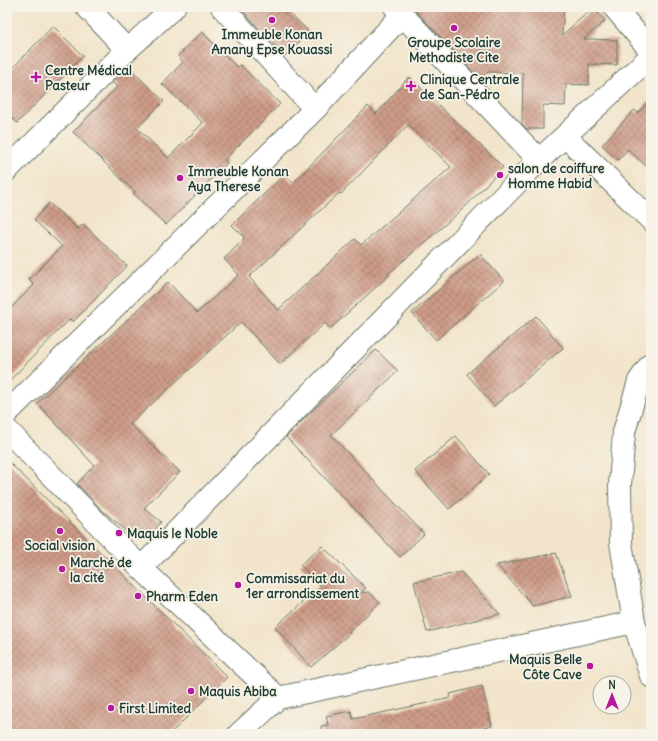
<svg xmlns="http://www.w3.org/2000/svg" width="658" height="741" font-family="Delius,sans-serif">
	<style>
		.building { fill: url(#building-cross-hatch); fill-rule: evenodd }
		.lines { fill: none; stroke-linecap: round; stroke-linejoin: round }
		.minor-casing { stroke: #697768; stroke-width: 24 }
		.secondary-casing { stroke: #697768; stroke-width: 24 }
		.minor { stroke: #fff; stroke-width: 22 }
		.secondary { stroke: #fff; stroke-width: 22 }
		.poi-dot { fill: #b5179e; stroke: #f7f3e8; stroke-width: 1.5 }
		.labels { text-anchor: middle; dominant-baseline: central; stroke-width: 3.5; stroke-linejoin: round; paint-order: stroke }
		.poi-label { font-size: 13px; font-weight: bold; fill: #1f3d34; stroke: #f7f3e8; text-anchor: start }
	</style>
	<defs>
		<pattern id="building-cross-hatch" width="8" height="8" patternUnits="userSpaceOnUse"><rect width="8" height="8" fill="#ce9b88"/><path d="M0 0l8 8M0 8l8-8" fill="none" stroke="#a78070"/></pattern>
	</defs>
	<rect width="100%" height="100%" fill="#f7f3e8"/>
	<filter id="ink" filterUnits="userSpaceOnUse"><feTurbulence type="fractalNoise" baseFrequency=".025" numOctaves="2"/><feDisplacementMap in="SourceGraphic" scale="8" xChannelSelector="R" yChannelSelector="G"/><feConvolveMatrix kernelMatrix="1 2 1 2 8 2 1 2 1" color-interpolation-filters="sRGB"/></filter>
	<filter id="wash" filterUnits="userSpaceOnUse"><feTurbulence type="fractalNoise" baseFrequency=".012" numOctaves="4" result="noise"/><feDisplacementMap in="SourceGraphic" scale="16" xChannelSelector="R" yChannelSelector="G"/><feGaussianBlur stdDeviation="0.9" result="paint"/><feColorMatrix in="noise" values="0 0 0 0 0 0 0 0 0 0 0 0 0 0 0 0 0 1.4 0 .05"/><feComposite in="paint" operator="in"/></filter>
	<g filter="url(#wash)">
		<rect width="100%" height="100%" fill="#f2e4ca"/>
		<g id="blocks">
			<!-- building -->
			<path class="building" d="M239,7H283L309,32L285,56Z
				M412,7H564L562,35L593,8L605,21L584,39L617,40V65L589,64V85L566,84L565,106L543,105V129H527L522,124L523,73L488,72L480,79Z
				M53,26L83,56L17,123L7,113V74Z
				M202,32L237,67L240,65L280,104L224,160L227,163L166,225L133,193L135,192L73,132L117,87L112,82L128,67L164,101L137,128L168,158L203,123L162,84L183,62L178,56Z
				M409,77L503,167L465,207L388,274L389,275L330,329L325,323L280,364L241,322L130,424L180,472L144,508L161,522L151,534H130L102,510L77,484L94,465L37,403L168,282L197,313L239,275L224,259L244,239L243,238L244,237L232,225L285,174L293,183L368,106L376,114ZM408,125L451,167L361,245L355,239L278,310L249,277L339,193L341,194Z
				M651,99V171L628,149L618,160L602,145L634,110L638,113Z
				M49,203L78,229L83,224L127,266L73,322L70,319L7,383V312L34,285L29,280L62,246L34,220Z
				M480,254L504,281L436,340L412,313Z
				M536,316L563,348L494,406L467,374Z
				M376,350L398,371L331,435L424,534L400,557L286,437L316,407Z
				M456,436L489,474L449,509L415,471Z
				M7,460L227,677L170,734H7Z
				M322,546L366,588L361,593L369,592L380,602L349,632L350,633L311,667L275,627L321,586L300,565Z
				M556,553L572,596L533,606L497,565Z
				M461,572L500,614L427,632L414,582Z
				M482,686L492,726L460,734H322L321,726L328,725L326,716L351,711L353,719L451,698L450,694Z"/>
		</g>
	</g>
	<g filter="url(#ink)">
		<use href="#blocks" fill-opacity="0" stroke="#697768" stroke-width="1"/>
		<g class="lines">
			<!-- minor casing -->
			<g class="minor-casing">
				<path id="minor" d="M87,7L127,50
					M222,7L315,109
					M395,7L539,160
					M614,7L651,51
					M565,136L651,220
					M7,170L127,50L174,7
					M7,413L315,109L402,15
					M7,430L141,568L278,698
					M141,568L539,160L651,56
					M239,734L278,698L634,622"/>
			</g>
			<!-- secondary casing -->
			<g class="secondary-casing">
				<path id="secondary" d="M651,364L639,381L624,432L620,485L621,543L634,622L651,676"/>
			</g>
			<!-- minor -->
			<use href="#minor" class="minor"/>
			<!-- secondary -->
			<use href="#secondary" class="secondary"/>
		</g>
	</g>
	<!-- markers -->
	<g class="poi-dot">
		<circle cx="272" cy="20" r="4"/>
		<circle cx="454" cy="28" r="4"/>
		<path d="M34 71h4v4h4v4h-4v4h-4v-4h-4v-4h4z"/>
		<path d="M409 80h4v4h4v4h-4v4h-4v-4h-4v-4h4z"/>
		<circle cx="500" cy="175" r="4"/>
		<circle cx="180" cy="178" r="4"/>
		<circle cx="60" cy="531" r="4"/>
		<circle cx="119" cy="533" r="4"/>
		<circle cx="62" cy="569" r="4"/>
		<circle cx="238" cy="585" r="4"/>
		<circle cx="138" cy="596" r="4"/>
		<circle cx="590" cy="666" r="4"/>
		<circle cx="191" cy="691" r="4"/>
		<circle cx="111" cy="708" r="4"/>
	</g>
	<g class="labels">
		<!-- poi labels -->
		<g class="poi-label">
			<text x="272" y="34" text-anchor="middle">Immeuble Konan<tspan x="272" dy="15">Amany Epse Kouassi</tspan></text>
			<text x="454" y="42" text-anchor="middle">Groupe Scolaire<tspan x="454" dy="15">Methodiste Cite</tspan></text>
			<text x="45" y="70">Centre Médical<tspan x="45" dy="15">Pasteur</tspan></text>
			<text x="420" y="79">Clinique Centrale<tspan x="420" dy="15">de San-Pédro</tspan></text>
			<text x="508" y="168">salon de coiffure<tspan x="508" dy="15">Homme Habid</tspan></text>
			<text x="188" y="171">Immeuble Konan<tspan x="188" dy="15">Aya Therese</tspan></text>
			<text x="127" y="533">Maquis le Noble</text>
			<text x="60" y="545" text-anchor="middle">Social vision</text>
			<text x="70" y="562">Marché de<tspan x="70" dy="15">la cité</tspan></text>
			<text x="246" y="578">Commissariat du<tspan x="246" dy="15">1er arrondissement</tspan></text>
			<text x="146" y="596">Pharm Eden</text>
			<text x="582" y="659" text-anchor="end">Maquis Belle<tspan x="582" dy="15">Côte Cave</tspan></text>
			<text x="199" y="691">Maquis Abiba</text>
			<text x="119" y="708">First Limited</text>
		</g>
	</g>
	<!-- margin -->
	<rect width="658" height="741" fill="none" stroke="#f7f3e8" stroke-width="24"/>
	<!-- north arrow -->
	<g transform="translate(612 695)"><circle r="19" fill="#f7f3e8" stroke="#a1aaa0"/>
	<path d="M0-3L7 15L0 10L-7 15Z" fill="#b5179e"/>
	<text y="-6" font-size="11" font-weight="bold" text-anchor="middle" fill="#1f3d34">N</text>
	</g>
</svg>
